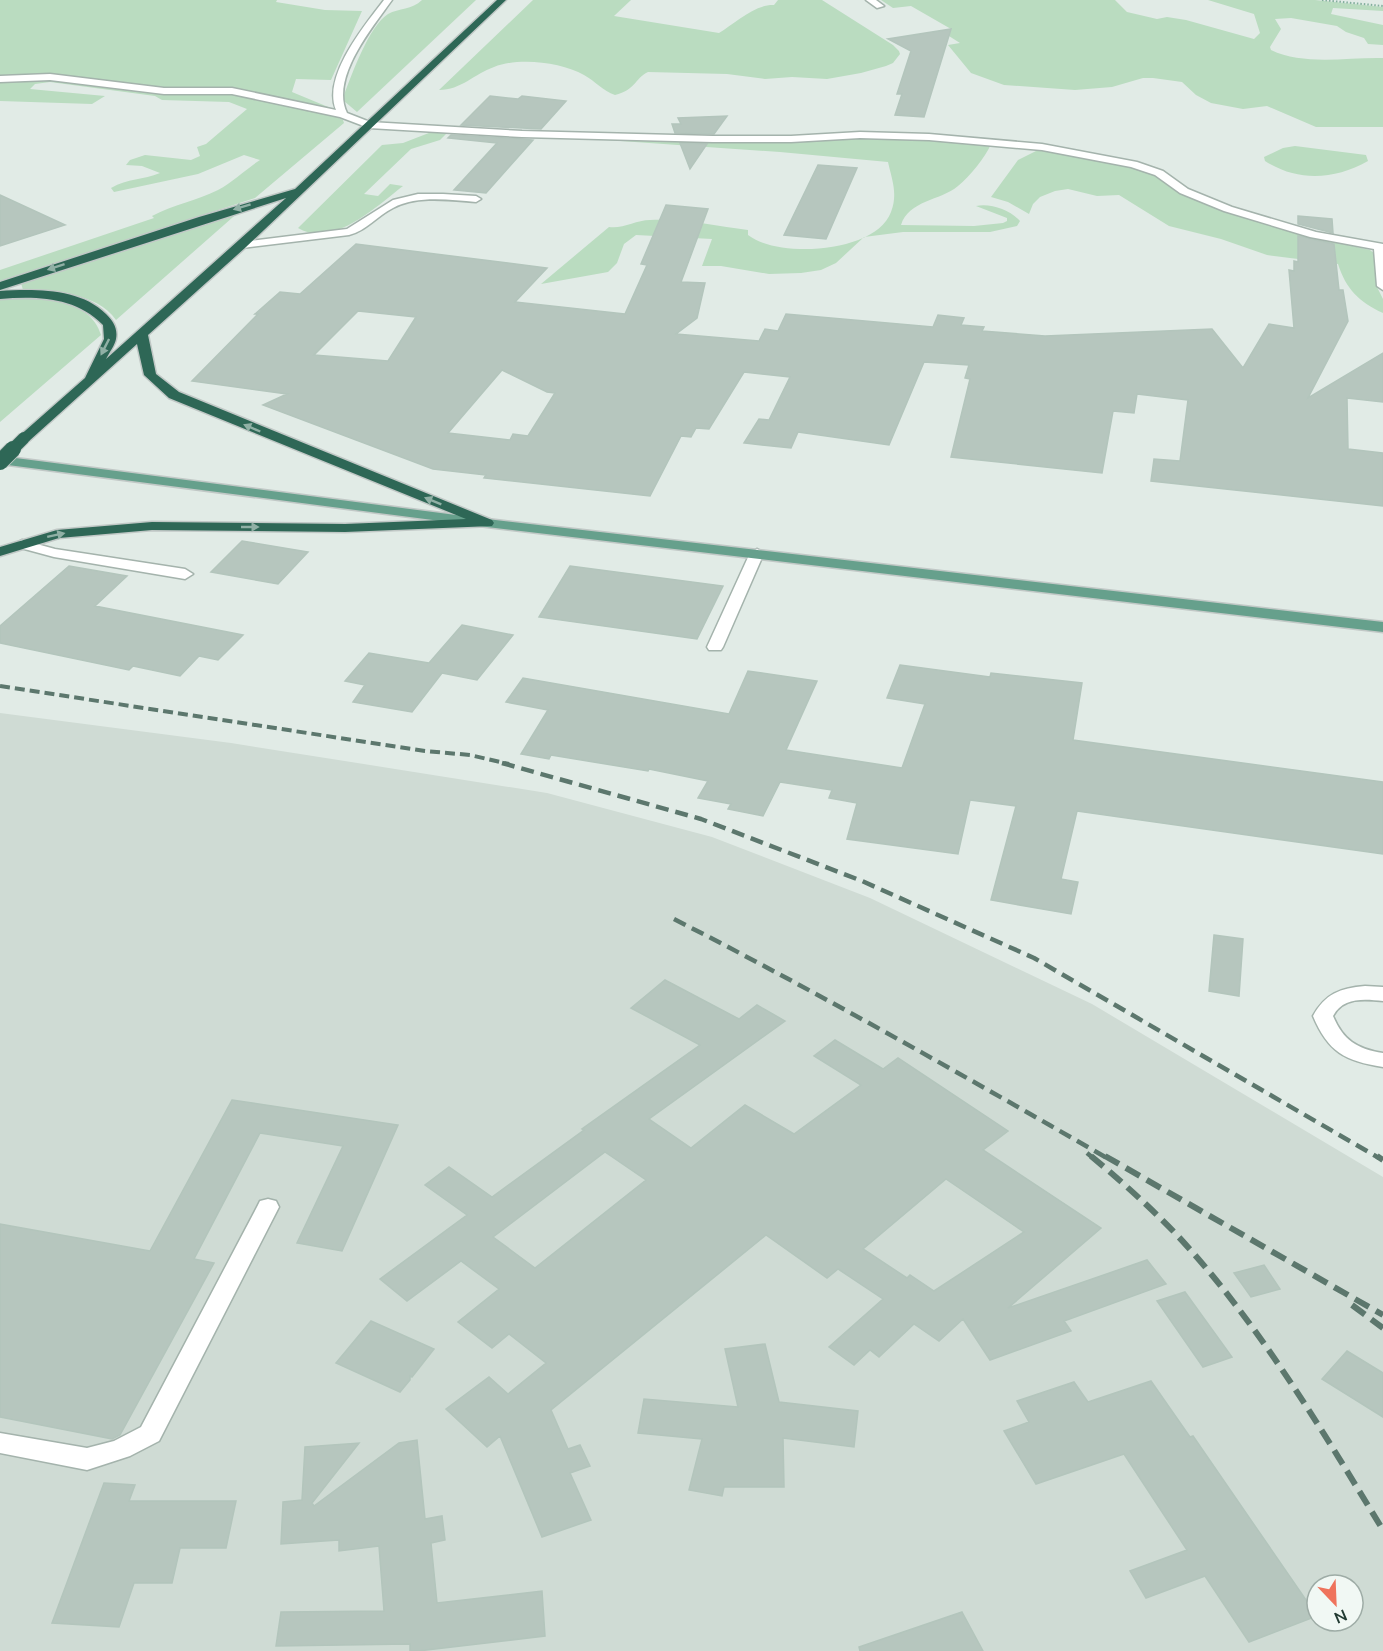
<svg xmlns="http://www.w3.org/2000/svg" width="1383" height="1651" font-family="Mulish,sans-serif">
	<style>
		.built { fill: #cfdbd4; fill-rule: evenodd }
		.green { fill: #badcc0 }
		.building { fill: #b6c6be; stroke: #b3c5bc; stroke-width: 1.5; fill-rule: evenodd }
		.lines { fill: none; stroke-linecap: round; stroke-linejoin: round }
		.minor-casing { stroke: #a4b3ac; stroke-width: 3 }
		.major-casing { stroke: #c1c8c6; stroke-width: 3 }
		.highway-casing { stroke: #c1c8c6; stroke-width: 3 }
		.path { stroke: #82ae9c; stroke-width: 2; stroke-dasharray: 1.5 2; stroke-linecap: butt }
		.minor { fill: #fff; fill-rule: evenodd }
		.major { fill: #66a08c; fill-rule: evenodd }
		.highway { fill: #2e6756; fill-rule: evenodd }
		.rail-far2 { stroke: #5c776d; stroke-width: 4; stroke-dasharray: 10 5; stroke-linecap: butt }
		.rail-far1 { stroke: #5c776d; stroke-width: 4.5; stroke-dasharray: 13 7; stroke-linecap: butt }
		.rail { stroke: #5c776d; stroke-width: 6; stroke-dasharray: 16 8; stroke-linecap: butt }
		.highway-bridge-far1-casing { stroke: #c1c8c6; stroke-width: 14; stroke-linecap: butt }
		.highway-bridge-casing { stroke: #c1c8c6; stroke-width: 18; stroke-linecap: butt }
		.highway-bridge-far1 { stroke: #2e6756; stroke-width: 12 }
		.highway-bridge { stroke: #2e6756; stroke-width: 16 }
		.oneway { fill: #90b0a5 }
	</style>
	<rect width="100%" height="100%" fill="#e1ebe6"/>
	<!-- built -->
	<path class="built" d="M0,713L231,743L547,793L712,837L870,898L1092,1004L1383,1177V1651H0ZM1317,1585H1353V1621H1317Z"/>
	<!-- green -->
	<path class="green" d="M0,0H277L276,2L325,10L362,11L331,80L296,79L292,92L333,109L241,90H165L48,75L0,77Z
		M422,0H476L357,112L344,101V95C352,74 369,26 388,14C399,8 412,10 422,0Z
		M533,0H631L614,16L719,33C734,24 755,4 774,5L778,0H822L893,45L899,51L900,54L893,63L886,66L861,73L827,79L792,77L765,79L727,74L648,72C634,79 636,90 615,95C603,91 595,81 584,75C561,62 519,57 494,67C474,74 461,90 439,90Z
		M881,0H1115L1127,12L1157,19L1167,17L1186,20L1254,39L1260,33L1254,14L1208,0H1315L1383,7V11L1333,8L1331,14L1383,25V45L1368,44L1364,38L1346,32L1337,26L1291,18L1275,19L1281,29L1270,47L1271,50C1304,66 1348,57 1383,58V127H1316L1267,106L1243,109L1211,103L1196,95L1182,82L1153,78H1143L1112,87L1075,90L1004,85L971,73L948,45L960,43L941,31L951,29L911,6L893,8Z
		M27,79L57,80L149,93H233L331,114L343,120L344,123L255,198L0,281V270L154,218L152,216C174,204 196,201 218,190C233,182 246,169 260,160L244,155L198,174L114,192L111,188C128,178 143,180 160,173L142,166L126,165L130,160L145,155L191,160L200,156L197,147L206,144L247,109L229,102L162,100L155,96L50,82L35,84L30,89L105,96L92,104L0,101V82Z
		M434,131L448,132L440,140L411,149L364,194L378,196L390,184L403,186C378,205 333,249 298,228L382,145L403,143Z
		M563,137L877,138L991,144C985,158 970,176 958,186C940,201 909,200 901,225L974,226L1003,223L1007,221V218L976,206C991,203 1010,210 1020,221L1017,226L990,232H903L864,237L836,263L821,270L801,273L769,274L721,266H702L712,239L636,235L624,244L617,263L608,272L541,284L609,227C623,229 636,220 650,220C680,218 717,226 748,230V235C779,259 876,253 891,212C898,194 892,180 888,162L780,152Z
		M1295,146L1366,155L1368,161C1334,180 1298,182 1265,161L1264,157L1283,148Z
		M1040,149L1105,159L1149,172L1226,211L1308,236L1370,250L1375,254L1377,287L1383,299V313C1359,302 1346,289 1338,264L1267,255L1221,239L1169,226L1119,195L1097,196L1068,189L1055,191L1040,197L1033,204L1029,214L1008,202L991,197L1018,160Z
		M241,210L116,320C97,292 53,292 23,290L21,283Z
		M7,297C39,299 90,297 101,335L0,422V298Z"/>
	<!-- building -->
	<path class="building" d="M951,29L924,117L895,115L902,94H897L911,51L888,39Z
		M490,96L518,99L522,96L566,101L541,129L461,125Z
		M727,116L714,134L675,133L672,124H681L678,118Z
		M451,135L522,139L533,140L486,193L454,190L497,143L448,138Z
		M680,143L707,144L690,169Z
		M818,165L857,168L826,239L784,235Z
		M0,195L65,225L0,246Z
		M666,205L708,209L681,282L705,283L697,318L676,334L759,341L765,329L778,331L786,314L933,327L938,315L964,318L961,325L984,327L982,331L1045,336L1212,329L1243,368L1269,324L1294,328L1289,270L1294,271V261L1298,262V236L1334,244L1339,290H1343L1348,321L1308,398L1383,353V402L1347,398L1348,449L1383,453V506L1151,481L1154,459L1180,461L1188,400L1137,394L1134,413L1113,411L1102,473L951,457L970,379L965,378L969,365L924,362L889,445L798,432L791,448L744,443L759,419L769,420L790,377L744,372L709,429L696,428L691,437L681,436L650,496L484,478L486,475L433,469L263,405L287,394L192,381L258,314H255L280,292L300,294L356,244L547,268L515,302L625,314L647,265L641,264ZM358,311L416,317L388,361L314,355ZM502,370L547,392L555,393L528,436L513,434L510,440L448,433Z
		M1298,216L1332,219L1333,233L1298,224Z
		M242,541L308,552L278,584L211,572Z
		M69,566L127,576L95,606L243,635L218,660L199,656L180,676L133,666L129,670L0,643V626Z
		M570,566L723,586L697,639L539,617Z
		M462,625L513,635L477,680L442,673L412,712L353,702L365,685L345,681L369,653L429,663Z
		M900,665L990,677L991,673L1082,683L1073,740L1383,782V854L1077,811L1061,879L1078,882L1071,914L991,900L1016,806L970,800L958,854L847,839L857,803L829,798L832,790L780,782L763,816L728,809L731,804L698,798L708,781L649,769L648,771L551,755L549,759L521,754L548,710L506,702L523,678L729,714L748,671L817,681L786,750L902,768L925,704L887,698Z
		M1214,935L1243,939L1239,996L1209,991Z
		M665,980L739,1019L757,1005L785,1021L649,1119L691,1148L745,1105L794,1134L861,1085L814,1056L835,1040L883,1069L898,1058L1008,1131L983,1150L1101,1228L1008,1308L1147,1260L1166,1284L1064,1321L1071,1331L990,1360L963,1319L939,1341L914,1324L879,1357L870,1350L854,1365L829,1347L883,1299L838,1269L827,1278L766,1235L551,1410L568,1449L580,1445L590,1466L570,1473L591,1520L542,1537L500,1436L487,1447L446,1409L489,1377L508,1394L546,1363L509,1334L492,1348L458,1322L499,1289L461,1261L407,1301L380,1279L467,1215L425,1185L449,1167L492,1197L584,1130L582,1129L700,1045L631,1008ZM605,1152L646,1180L535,1268L493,1237ZM946,1179L1024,1232L934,1291L910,1275L907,1278L863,1249Z
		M232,1100L398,1125L342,1251L297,1243L343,1146L260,1133L194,1259L214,1263L120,1435L112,1439L0,1417V1224L150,1251Z
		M1264,1265L1280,1289L1251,1297L1234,1273Z
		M1185,1292L1232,1357L1203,1367L1157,1301Z
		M371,1321L434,1349L412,1377L410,1376V1380L400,1392L336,1363Z
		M765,1344L779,1402L858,1411L854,1447L783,1438L784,1487H724L722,1496L689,1490L702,1439L638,1433L644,1399L738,1407L725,1349Z
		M1347,1351L1383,1373V1417L1322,1379Z
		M1151,1381L1190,1437L1193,1436L1317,1616L1249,1642L1205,1576L1146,1598L1130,1571L1187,1550L1124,1454L1036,1484L1004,1431L1029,1422L1017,1401L1074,1382L1088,1402Z
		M417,1440L425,1519L442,1516L445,1540L431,1543L437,1603L542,1591L545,1636L418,1651H410V1644L276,1646L281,1612L384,1611L379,1546L339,1551V1540L281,1544L283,1502L302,1500L305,1447L359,1443L312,1503L314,1506L399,1443Z
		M104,1483L135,1485L129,1501H236L226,1548H180L172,1583H134L119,1627L52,1623Z
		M962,1612L983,1651H860L859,1647Z"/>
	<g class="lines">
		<!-- minor casing -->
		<g class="minor-casing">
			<path id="minor" d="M384,0H392C372,28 330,78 347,113L370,122L522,131L713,136H791L860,132L929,134L1042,144L1137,162L1163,171L1188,189L1232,207L1316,232L1383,244V290L1377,286L1374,249L1310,237L1224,211L1180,193L1155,175L1131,167L1042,150L929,140L860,138L791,142H713L522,137L369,128L340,117L232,94H164L50,80L0,82V76L50,74L164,88H232L336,110C322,77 364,26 384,0Z
				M866,0H876L884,6L877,8Z
				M443,194L476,196L481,199L476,202C450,200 417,195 393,208C377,216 366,231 349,235L242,248L236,245L242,242L347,229L393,200L418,194Z
				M22,540L55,549L185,569L193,574L185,579L54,557L17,547L15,544Z
				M757,549L764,553L723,647L721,650H709L707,647L750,553Z
				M1365,986L1383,987V1001C1364,999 1343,997 1333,1016C1343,1040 1357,1049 1383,1053V1067C1345,1061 1328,1052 1313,1016C1325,994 1340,988 1365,986Z
				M268,1199L276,1201L279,1207L159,1441L130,1456L87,1470L0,1453V1433L87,1448L114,1441L141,1427L257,1207L260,1201Z"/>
		</g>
		<!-- major casing -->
		<g class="major-casing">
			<path id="major" d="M0,456L487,519L1383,622V632L487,527L0,464Z"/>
		</g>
		<!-- highway casing -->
		<g class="highway-casing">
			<path id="highway" d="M497,0H506L246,247L148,335L156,374L179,392L492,520L494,523L492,526L345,532L152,530L59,538L0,556V547L57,530L152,522L345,524L466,519L169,398L144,375L137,344L29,441H19L17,438L85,378L104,339L103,325C75,297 38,296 0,299V291C34,289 80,288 106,314C113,321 118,328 116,339C115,345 109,353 106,359L286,198L0,290V282L199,217L295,189Z"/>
		</g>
		<!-- path -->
		<path class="path" d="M1322,0L1383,6"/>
		<!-- minor -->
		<use href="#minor" class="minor"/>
		<!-- major -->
		<use href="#major" class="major"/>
		<!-- highway -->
		<use href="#highway" class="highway"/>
		<!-- rail-far2 -->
		<path class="rail-far2" d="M0,686L425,751L470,755L509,764"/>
		<!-- rail-far1 -->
		<path class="rail-far1" d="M502,763L701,819L862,881L1034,958L1379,1158
			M674,919C821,994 964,1076 1107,1158
			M1087,1153L1093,1158"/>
		<!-- rail -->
		<path class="rail" d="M1091,1156C1121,1181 1149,1206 1176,1234C1258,1322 1320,1427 1383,1530
			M1105,1156L1383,1315
			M1377,1156L1383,1160
			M1352,1305L1383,1328"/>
		<!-- highway-bridge-far1 casing -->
		<g class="highway-bridge-far1-casing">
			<path id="highway-bridge-far1" d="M12,450L24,438"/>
		</g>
		<!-- highway-bridge casing -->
		<g class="highway-bridge-casing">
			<path id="highway-bridge" d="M0,462L13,449"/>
		</g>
		<!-- highway-bridge-far1 -->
		<use href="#highway-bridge-far1" class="highway-bridge-far1"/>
		<!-- highway-bridge -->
		<use href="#highway-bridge" class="highway-bridge"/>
	</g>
	<!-- one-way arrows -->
	<defs><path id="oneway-solid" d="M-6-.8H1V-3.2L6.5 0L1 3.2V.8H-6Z" transform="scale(1.5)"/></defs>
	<g class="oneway">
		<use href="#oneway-solid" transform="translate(242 207) rotate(163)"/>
		<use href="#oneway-solid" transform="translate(56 267) rotate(162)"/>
		<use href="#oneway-solid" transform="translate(105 347) rotate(117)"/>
		<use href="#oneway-solid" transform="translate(252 428) rotate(-157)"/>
		<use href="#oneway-solid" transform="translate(433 501) rotate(-158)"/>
		<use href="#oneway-solid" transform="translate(250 527)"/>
		<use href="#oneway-solid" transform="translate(56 535) rotate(-12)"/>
	</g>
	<!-- north arrow -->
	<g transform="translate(1335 1603) rotate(157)"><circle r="28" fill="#f1f8f4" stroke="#9eaca6" stroke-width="1.5"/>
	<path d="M0-4.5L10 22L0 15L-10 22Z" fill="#ef735c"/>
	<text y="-9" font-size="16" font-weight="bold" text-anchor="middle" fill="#223b32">N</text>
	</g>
</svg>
